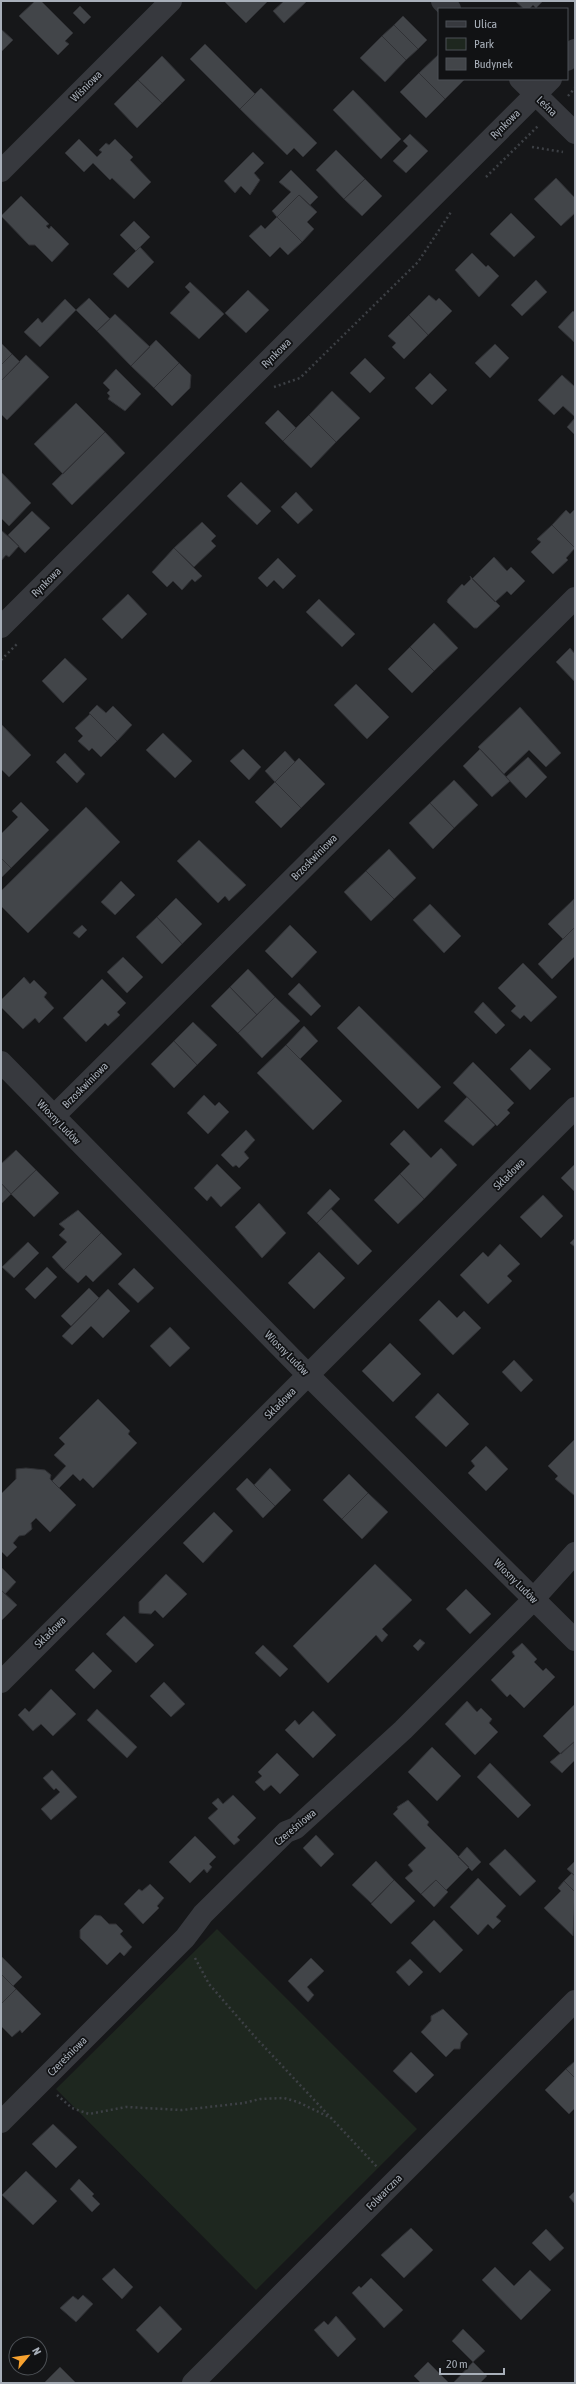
<svg xmlns="http://www.w3.org/2000/svg" width="576" height="2384" font-family="'Asap Condensed',sans-serif">
	<style>
		.green { fill: #1e271f }
		.building { fill: #424549; stroke: #303135 }
		.lines { fill: none; stroke-linecap: round; stroke-linejoin: round }
		.path { stroke: #3d4045; stroke-width: 2.5; stroke-dasharray: 2 3; stroke-linecap: butt }
		.minor { stroke: #37393e; stroke-width: 22 }
		.labels { text-anchor: middle; dominant-baseline: central; stroke-width: 3.5; stroke-linejoin: round; paint-order: stroke }
		.street-label { font-size: 11px; fill: #a8afb9; stroke: #111214 }
	</style>
	<rect width="100%" height="100%" fill="#161719"/>
	<!-- green -->
	<path class="green" d="M217,1929L417,2129L256,2290L56,2089Z"/>
	<!-- building -->
	<path class="building" d="M35,1H41L73,33L65,41L69,44L58,55L19,16Z
		M224,1H265L267,2L246,23Z
		M284,1H307L284,23L273,11Z
		M515,1H543L536,8L533,5L529,9H524Z
		M80,6L91,17L84,24L73,13Z
		M403,16L427,40L418,49L394,25Z
		M394,25L418,49L406,60L382,36Z
		M1,29L13,40L1,52Z
		M382,36L406,60L385,82L360,58Z
		M205,44L255,94L240,109L190,59Z
		M439,54V79H465L445,99L419,73Z
		M162,56L185,80L162,103L138,80Z
		M419,73L445,99L426,118L400,92Z
		M138,80L162,103L137,128L114,104Z
		M261,88L317,143L303,157L294,148L287,155L240,109Z
		M353,90L401,139L381,159L333,110Z
		M410,134L428,151L406,173L393,161L408,146L403,141Z
		M79,139L97,157L102,152L99,150L106,143L109,145L115,139L133,157L130,160L151,182L134,199L112,178L110,180L93,163L84,172L65,153Z
		M336,150L365,179L344,199L316,170Z
		M253,152L264,163L254,173L260,180L250,195L241,186L235,193L224,181Z
		M291,170L318,197L310,205L299,195L277,217L272,211L291,192L279,182Z
		M556,178L575,198V213L561,226L534,199Z
		M365,179L382,196L362,216L344,199Z
		M299,195L317,212L307,222L314,229L302,242L277,217Z
		M21,196L49,224L46,226L49,229L51,226L69,244L52,262L35,245H29L1,216Z
		M511,213L535,237L514,257L490,234Z
		M277,217L302,242L288,255L280,247L270,257L249,236L261,225L265,229Z
		M134,221L150,237L136,251L120,235Z
		M140,247L154,262L128,288L113,274Z
		M472,253L486,267L488,265L499,276L479,297L455,270Z
		M536,280L547,292L522,316L511,305Z
		M190,282L224,314L199,339L170,313L190,292L185,287Z
		M248,290L269,310L246,333L225,313Z
		M429,295L436,301L439,298L452,311L428,335L409,315Z
		M89,298L110,319L97,331L76,310Z
		M65,299L76,310L40,347L24,332L38,318L42,323Z
		M573,311L575,313L574,342L558,327Z
		M115,314L150,347L131,366L97,331Z
		M409,315L428,335L404,359L392,347L396,343L388,336Z
		M156,340L179,363L154,388L131,366Z
		M1,343L12,354L1,365Z
		M495,344L509,358L490,378L475,363Z
		M12,354L20,362L1,381V365Z
		M26,355L49,377L7,420L1,414V381Z
		M365,358L385,378L370,393L350,373Z
		M179,363L191,375L190,388L172,406L154,388Z
		M116,369L141,394L125,411L108,399L110,396L107,393L110,390L103,383Z
		M430,373L447,390L432,405L415,388Z
		M562,375L575,387V417L563,406L554,415L538,400Z
		M332,391L360,418L336,442L309,415Z
		M76,403L105,432L63,474L34,444Z
		M278,410L296,428L283,441L265,423Z
		M309,415L336,442L311,468L283,441Z
		M575,418V435L567,427Z
		M105,432L125,453L72,505L52,484Z
		M1,472L31,503L9,526L1,518Z
		M241,482L271,511L257,525L227,496Z
		M296,492L313,510L298,524L281,507Z
		M575,509V548L552,525L566,510L570,514Z
		M32,511L50,528L25,553L8,535Z
		M202,522L216,536L211,541L216,546L194,567L174,548Z
		M552,525L575,548L566,558L568,560L553,574L531,552L541,542L537,539Z
		M1,530L19,546L9,557L6,555L1,561Z
		M174,548L202,576L195,582L192,579L182,590L173,581L167,587L152,572Z
		M494,557L507,571L511,567L525,581L511,595L507,591L495,602L472,579Z
		M278,558L296,576L283,589L274,580L267,587L258,578Z
		M470,576L500,606L477,628H474L447,602L448,599L462,584L464,586L471,579Z
		M128,594L147,614L122,639L102,619Z
		M319,599L355,634L342,647L306,612Z
		M434,623L458,648L434,671L410,647Z
		M410,647L434,671L412,693L388,669Z
		M570,648L575,654V682L556,662Z
		M65,658L87,679L63,703L42,681Z
		M356,684L389,717L367,739L334,705Z
		M97,705L106,713L113,706L132,725L117,741L89,713Z
		M520,707L561,753L546,767L529,750L504,774L478,747Z
		M90,714L117,741L101,757L92,748L89,751L78,741L83,736L75,728Z
		M1,724L31,755L9,777L1,769Z
		M163,733L192,761L175,778L146,750Z
		M243,749L261,767L249,780L230,761Z
		M480,749L510,781L492,797L463,766Z
		M285,751L295,762L275,782L265,771Z
		M65,753L85,774L77,783L56,762Z
		M528,757L547,777L526,798L506,777Z
		M299,758L325,784L301,808L275,782Z
		M454,780L478,805L454,828L430,803Z
		M275,782L301,808L281,828L255,802Z
		M21,802L49,830L11,868L1,858V834L18,817L12,811Z
		M430,803L454,828L433,849L409,823Z
		M86,807L120,842L28,933L1,906V891Z
		M199,840L246,885L229,901L225,896L218,903L177,861Z
		M389,849L416,878L394,899L366,871Z
		M1,858L11,868L1,878Z
		M366,871L394,899L371,921L344,892Z
		M121,881L135,895L115,915L101,902Z
		M176,898L202,924L182,944L157,917Z
		M574,899L575,927L563,939L548,924Z
		M430,904L461,936L444,953L413,920Z
		M157,917L182,944L162,964L136,937Z
		M82,925L87,930L79,938L73,933Z
		M290,925L317,952L292,978L265,951Z
		M575,927V956L552,979L538,964Z
		M123,957L143,977L127,993L107,972Z
		M523,963L557,997L531,1022L524,1015L520,1019L511,1011L516,1006L498,988Z
		M248,969L275,997L257,1015L230,987Z
		M24,977L30,984L34,980L47,993L44,997L54,1008L39,1023L35,1018L23,1029L1,1007V1000Z
		M102,979L126,1003L117,1012L120,1015L108,1026L105,1023L86,1042L63,1018Z
		M299,983L321,1006L311,1016L288,994Z
		M230,987L257,1015L238,1033L211,1006Z
		M275,997L300,1021L262,1058L238,1033Z
		M483,1002L505,1025L496,1034L474,1012Z
		M359,1006L441,1087L418,1109L337,1028Z
		M193,1022L217,1045L197,1065L174,1041Z
		M304,1026L318,1041L300,1059L286,1045Z
		M174,1041L197,1065L174,1088L151,1064Z
		M286,1045L342,1101L313,1130L257,1073Z
		M530,1049L551,1069L530,1090L510,1069Z
		M473,1062L514,1103L507,1110L510,1113L497,1126L453,1083Z
		M204,1095L215,1106L219,1102L229,1112L208,1134L187,1113Z
		M467,1097L495,1125L473,1146L444,1121Z
		M246,1130L255,1140L244,1152L249,1158L239,1168L236,1165L233,1167L221,1155Z
		M404,1130L431,1158L441,1148L457,1165L424,1199L400,1174L410,1164L390,1144Z
		M16,1150L36,1170L11,1194L1,1183V1164Z
		M217,1164L241,1188L221,1207L211,1196L207,1201L194,1188Z
		M575,1164V1192L561,1178Z
		M36,1170L59,1193L34,1217L11,1194Z
		M400,1174L424,1199L398,1224L374,1200Z
		M1,1183L11,1194L1,1204Z
		M330,1189L340,1199L317,1223L307,1213Z
		M543,1195L563,1216L541,1238L520,1217Z
		M259,1203L286,1233L262,1258L235,1227Z
		M331,1209L372,1251L358,1265L317,1223Z
		M78,1210L101,1233L64,1270L52,1257L67,1242L59,1235L65,1229L59,1224Z
		M101,1233L122,1254L93,1282L86,1275L78,1283L64,1270Z
		M575,1238V1247L570,1243Z
		M28,1242L39,1253L14,1278L2,1267Z
		M500,1244L520,1264L507,1276L512,1281L488,1304L460,1275L483,1252L488,1257Z
		M319,1252L345,1278L314,1309L288,1283Z
		M47,1267L57,1277L35,1299L25,1289Z
		M134,1268L154,1288L138,1303L118,1284Z
		M89,1288L99,1298L71,1326L61,1316Z
		M108,1289L130,1311L103,1338L91,1326L72,1345L62,1336Z
		M439,1300L457,1318L464,1311L481,1328L453,1355L419,1320Z
		M170,1327L190,1348L170,1367L150,1346Z
		M390,1343L421,1374L393,1402L362,1371Z
		M514,1360L533,1380L521,1392L502,1372Z
		M438,1393L469,1424L446,1447L415,1417Z
		M98,1399L130,1431L128,1434L137,1443L93,1488L83,1478L80,1481L73,1474L59,1488L52,1481L66,1466L54,1455L65,1444L59,1438Z
		M575,1439V1496L555,1479L558,1476L548,1466Z
		M486,1446L508,1469L486,1491L468,1473L475,1466L471,1461Z
		M26,1468L45,1470L51,1475L50,1479L76,1505L50,1532L36,1518L31,1523L32,1529L25,1535L19,1536L13,1543L17,1547L7,1557L1,1551V1494L16,1479V1469Z
		M270,1468L291,1490L275,1506L254,1485Z
		M349,1474L368,1493L342,1519L323,1500Z
		M247,1478L275,1506L263,1518L236,1489Z
		M368,1493L388,1512L362,1539L342,1519Z
		M214,1512L233,1531L203,1563L183,1543Z
		M375,1564L412,1600L382,1629L388,1635L382,1642L376,1635L328,1683L293,1646Z
		M1,1567L16,1582L5,1594L1,1590Z
		M166,1574L187,1594L163,1618L155,1610L151,1614L139,1613V1602Z
		M466,1589L491,1614L470,1634L446,1609Z
		M1,1590L17,1605L1,1621Z
		M124,1616L154,1645L136,1663L106,1634Z
		M420,1639L425,1643L418,1651L413,1646Z
		M522,1643L537,1659L534,1662L543,1671L546,1668L555,1677L524,1708L510,1694L507,1697L491,1680L515,1656L512,1652Z
		M263,1645L288,1669L280,1677L255,1653Z
		M93,1652L112,1671L94,1689L75,1670Z
		M164,1682L185,1704L171,1717L150,1696Z
		M51,1689L76,1714L53,1736L41,1724L33,1731L18,1715L25,1708L29,1712Z
		M467,1701L477,1712L481,1708L492,1719L489,1723L498,1732L475,1755L445,1724Z
		M575,1704V1741L561,1754L543,1736Z
		M97,1709L137,1747L127,1758L87,1720Z
		M313,1711L336,1735L313,1758L285,1730L295,1720L299,1725Z
		M574,1742L575,1760L562,1773L550,1762Z
		M432,1747L461,1776L437,1801L408,1772Z
		M277,1753L299,1775L280,1794L271,1785L264,1791L255,1782L262,1776L258,1772Z
		M490,1763L531,1805L518,1818L477,1777Z
		M52,1770L77,1797L51,1820L41,1809L60,1792L56,1788L54,1790L43,1778Z
		M233,1795L256,1818L237,1837L240,1840L234,1845L208,1818L218,1809L212,1803L218,1798L223,1804Z
		M408,1800L429,1822L427,1825L469,1867L446,1890L436,1880L421,1894L405,1878L413,1871L408,1865L426,1848L393,1814L398,1809L397,1807Z
		M316,1835L334,1854L321,1867L303,1848Z
		M195,1836L216,1857L209,1864L212,1867L207,1873L204,1869L190,1883L169,1862Z
		M467,1847L481,1862L472,1871L458,1857Z
		M505,1849L536,1881L520,1896L489,1864Z
		M376,1861L394,1880L371,1903L352,1885Z
		M575,1861V1876L567,1869Z
		M572,1873L575,1876V1892L564,1881Z
		M478,1878L506,1906L496,1917L501,1921L493,1929L488,1924L478,1935L450,1907Z
		M394,1880L415,1901L391,1924L371,1904Z
		M436,1880L448,1892L434,1907L421,1894Z
		M564,1881L575,1892L573,1936L544,1908L561,1891L558,1888Z
		M150,1884L164,1898L157,1906L159,1908L143,1924L124,1904L139,1889L142,1891Z
		M95,1915L101,1916L109,1924H116L123,1931L120,1934L132,1947L124,1956L120,1952L107,1965L80,1938V1930Z
		M434,1920L463,1950L440,1973L411,1943Z
		M1,1956L22,1977L13,1986L1,1974Z
		M311,1958L324,1971L307,1987L314,1995L308,2002L288,1981Z
		M410,1959L423,1972L409,1986L396,1972Z
		M1,1974L16,1989L1,2004Z
		M16,1989L41,2014L22,2033L20,2030L12,2037L1,2026V2004Z
		M443,2009L468,2034L461,2042L460,2049H454L446,2057L421,2032L431,2021V2016Z
		M411,2052L434,2075L416,2093L393,2071Z
		M575,2061V2078L566,2069Z
		M566,2069L575,2078V2108L569,2114L545,2090Z
		M53,2124L77,2147L56,2168L32,2144Z
		M26,2171L57,2201L33,2225L2,2195Z
		M79,2179L94,2194L92,2196L100,2204L92,2212L70,2189Z
		M575,2191V2204L569,2197Z
		M411,2228L433,2250L404,2278L381,2255Z
		M546,2229L564,2248L550,2261L532,2243Z
		M495,2267L514,2286L530,2270L551,2290L521,2320L482,2280Z
		M114,2268L133,2287L122,2299L102,2279Z
		M371,2278L403,2310L384,2328L352,2293L359,2286L361,2288Z
		M83,2295L93,2304L76,2322L60,2308L73,2296L78,2300Z
		M160,2306L182,2329L158,2353L136,2330Z
		M336,2316L356,2339L338,2357L314,2330L324,2321L328,2325Z
		M463,2329L485,2351L473,2362L452,2341Z
		M428,2362L449,2383H421L414,2376Z
		M473,2362L487,2376L480,2383H453Z
		M60,2367L76,2383H44Z"/>
	<g class="lines">
		<!-- path -->
		<path class="path" d="M568,96L575,88
			M532,147L563,152
			M486,177L538,126
			M274,387L300,378L418,262L451,212
			M1,660L18,643
			M195,1958L209,1984L256,2038L378,2168
			M57,2095L72,2108L89,2114L126,2107L182,2110L244,2103L260,2099L284,2098L298,2102L331,2118"/>
		<!-- minor -->
		<path class="minor" d="M442,1L450,9
			M567,60L575,50
			M520,79L575,133
			M1,171L171,1
			M1,627L551,79
			M1,1062L308,1375L575,1640
			M54,1116L575,598
			M1,1682L575,1108
			M1,2122L185,1938L203,1914L286,1832L296,1828L403,1730L528,1605L575,1553
			M193,2383L575,2001"/>
	</g>
	<g class="labels">
		<!-- street labels -->
		<g class="street-label">
			<text transform="translate(86 86) rotate(-45)">Wiśniowa</text>
			<text transform="translate(547 106) rotate(44)">Leśna</text>
			<text transform="translate(505 124) rotate(-45)">Rynkowa</text>
			<text transform="translate(276 353) rotate(-45)">Rynkowa</text>
			<text transform="translate(46 582) rotate(-45)">Rynkowa</text>
			<text transform="translate(314 857) rotate(-45)">Brzoskwiniowa</text>
			<text transform="translate(85 1085) rotate(-45)">Brzoskwiniowa</text>
			<text transform="translate(59 1122) rotate(46)">Wiosny Ludów</text>
			<text transform="translate(509 1174) rotate(-45)">Składowa</text>
			<text transform="translate(287 1353) rotate(45)">Wiosny Ludów</text>
			<text transform="translate(280 1403) rotate(-45)">Składowa</text>
			<text transform="translate(516 1581) rotate(45)">Wiosny Ludów</text>
			<text transform="translate(50 1632) rotate(-45)">Składowa</text>
			<text transform="translate(295 1827) rotate(-40)">Czereśniowa</text>
			<text transform="translate(67 2056) rotate(-45)">Czereśniowa</text>
			<text transform="translate(384 2192) rotate(-45)">Folwarczna</text>
		</g>
	</g>
	<!-- border -->
	<rect width="576" height="2384" fill="none" stroke="#a8afb9" stroke-width="4"/>
	<!-- legend -->
	<rect x="438" y="8" width="130" height="72" fill="#111214" stroke="#4d5156"/>
	<rect x="446" y="21" width="20" height="6" fill="#37393e" stroke="#4d5156"/>
	<text x="474" y="28" font-size="12" fill="#a8afb9">Ulica</text>
	<rect x="446" y="38" width="20" height="12" fill="#1e271f" stroke="#4d5156"/>
	<text x="474" y="48" font-size="12" fill="#a8afb9">Park</text>
	<rect x="446" y="58" width="20" height="12" fill="#424549" stroke="#4d5156"/>
	<text x="474" y="68" font-size="12" fill="#a8afb9">Budynek</text>
	<!-- north arrow -->
	<g transform="translate(28 2356) rotate(61)"><circle r="19" fill="#111214" stroke="#4d5156"/>
	<path d="M0-3L7 15L0 10L-7 15Z" fill="#f8a22f"/>
	<text y="-6" font-size="11" font-weight="bold" text-anchor="middle" fill="#a8afb9">N</text>
	</g>
	<!-- scale -->
	<path d="M440 2368v6h64v-6" fill="none" stroke="#a8afb9" stroke-width="2"/>
	<text x="446" y="2368" font-size="12" fill="#a8afb9" stroke="#111214" stroke-width="3" paint-order="stroke">20 m</text>
</svg>
